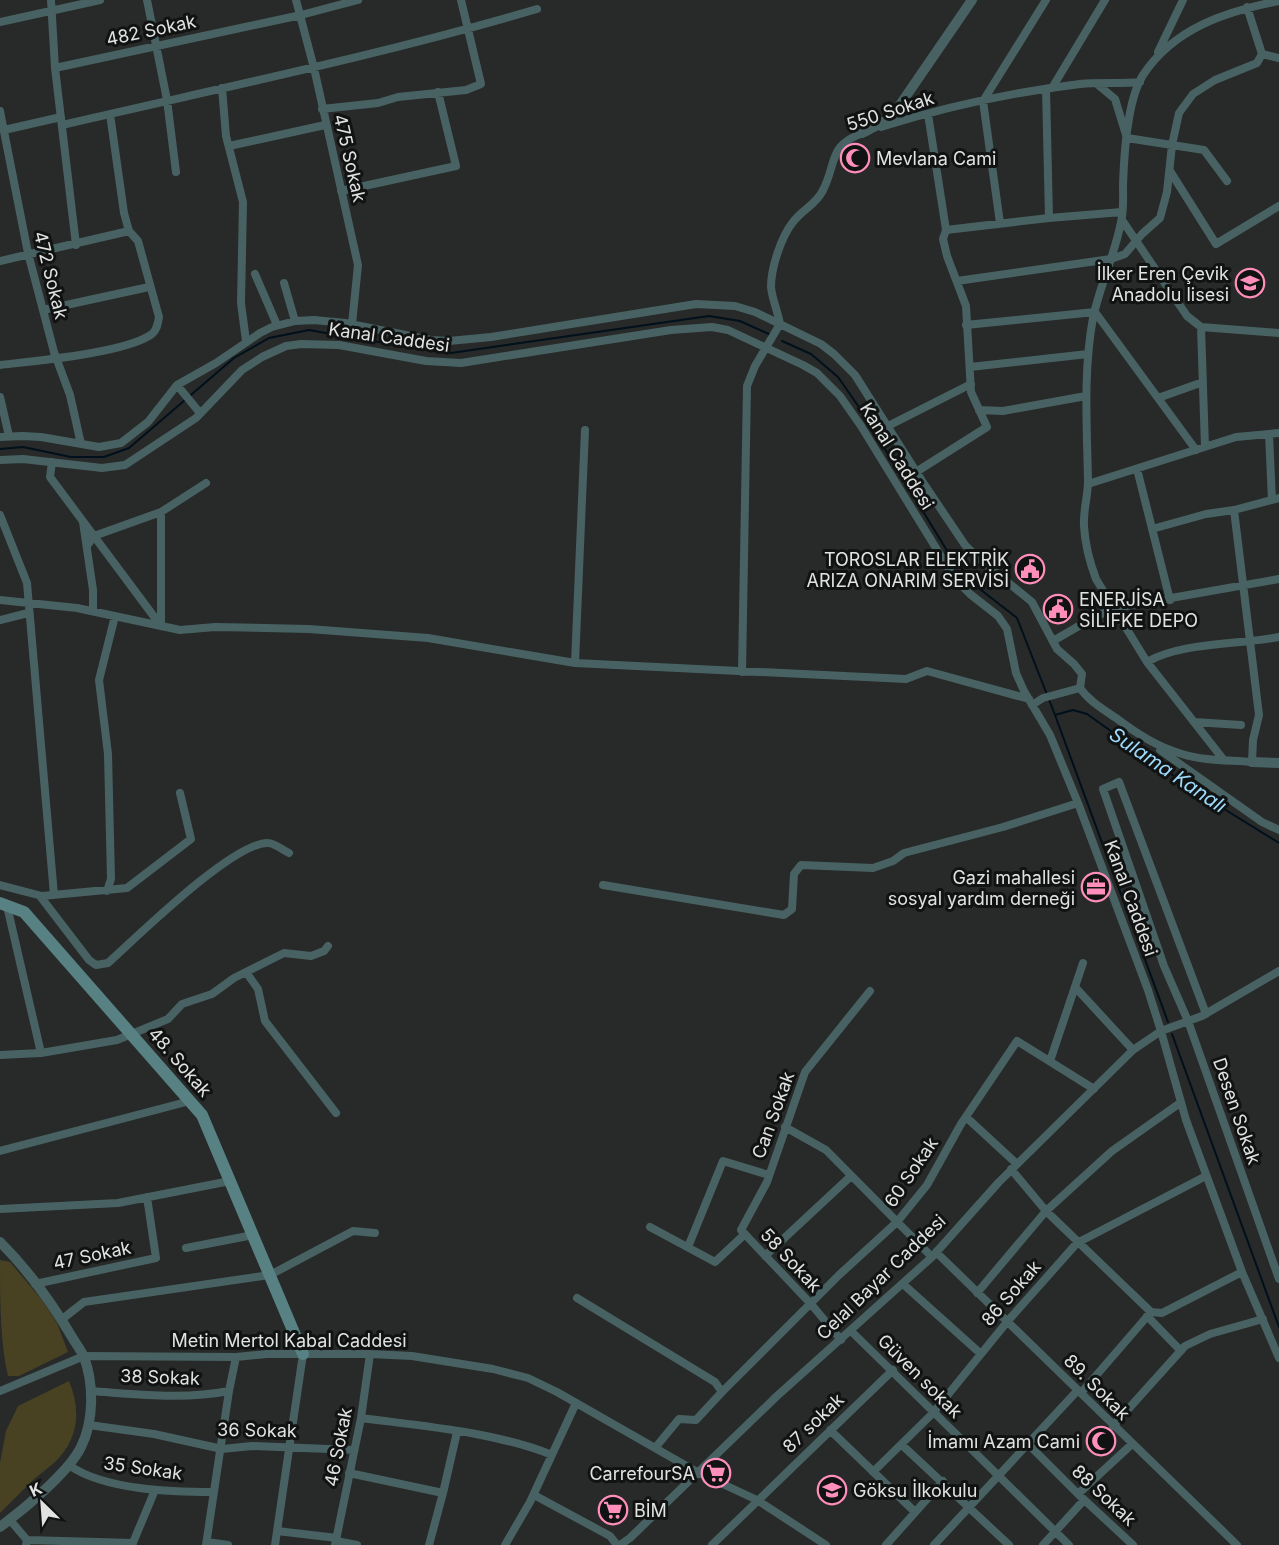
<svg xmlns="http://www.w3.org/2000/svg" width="1279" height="1545" font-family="Inter,sans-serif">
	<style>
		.green { fill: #484223 }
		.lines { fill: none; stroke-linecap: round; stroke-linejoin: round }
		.stream { stroke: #00101c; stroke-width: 2 }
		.minor { stroke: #486263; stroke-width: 8 }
		.tertiary { stroke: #486263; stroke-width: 10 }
		.secondary { stroke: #588183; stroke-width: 12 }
		.labels { text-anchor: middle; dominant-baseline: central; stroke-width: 6; stroke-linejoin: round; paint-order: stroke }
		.street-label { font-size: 18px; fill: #e1e3e2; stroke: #111212 }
		.poi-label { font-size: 18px; fill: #e1e3e2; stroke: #111212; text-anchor: end }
		.water-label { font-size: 20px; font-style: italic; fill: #9cd9fa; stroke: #111212 }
	</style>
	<rect width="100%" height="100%" fill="#272a28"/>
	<!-- green -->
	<path class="green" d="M0,1260L10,1262L42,1300L57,1323L68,1352L19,1376H8C0,1342 0,1296 0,1260Z
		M69,1381C81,1410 79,1439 55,1462C48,1468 40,1474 33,1480C22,1491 11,1502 0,1513V1463L6,1431L18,1406Z"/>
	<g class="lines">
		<!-- stream -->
		<path class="stream" d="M782,341L811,354L838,377L861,410L946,549L976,586L1017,618L1055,715L1168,1022
			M0,449L23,447L71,457H104L129,448L234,358L269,338L309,330L353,338L451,353L709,316L740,321L771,335
			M1055,715L1073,710L1087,714L1195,791L1279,843
			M1172,1034L1279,1327"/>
		<!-- minor -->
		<path class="minor" d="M51,0L55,68L76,245
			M147,0L167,100L176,172
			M296,0L314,68L358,265L352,324
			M0,22L100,0
			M1158,52L1183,0
			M1262,54L1279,58
			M55,68L301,15L358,0
			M1097,84L1115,99L1127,138L1204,150L1227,181
			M222,88L226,136L243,202L241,303L246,341
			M1052,88L1105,0
			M1046,89L1049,218L1122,212
			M322,109L378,103L398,97L466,90L481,84L461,0
			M0,111L28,253L54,352L70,395L81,444
			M928,114L946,230L1049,218
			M62,125C221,88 381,55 537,9
			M881,127C945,107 1013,92 1080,84C1099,82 1120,84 1140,82
			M4,130L61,117
			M229,146L325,125
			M1170,171L1216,244L1279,206
			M341,191L456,166L438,92
			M1122,220L1187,316L1201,327L1279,333
			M1000,223L983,101L1046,0
			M0,261L129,231
			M255,274L277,325
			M957,281L1111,259L1125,254L1142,234L1160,218L1167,192L1172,145L1179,113L1193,94L1215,80L1257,63L1262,54L1247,7
			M284,283L295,321
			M43,310L149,287
			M966,325L1095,312L1196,450
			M1201,327L1205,447
			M0,365C35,361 126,353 152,334C157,330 158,323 159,317L138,241L129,231L124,213L110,114
			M970,367L1088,354
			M177,385L200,413
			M0,397L9,436
			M1158,398L1203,382
			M979,410L1003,411L1086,396
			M888,426L971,384
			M1269,434L1272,500
			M0,437L22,436L41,437L99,447L121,443L148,422L177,385L216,363L260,333L272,327L295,321L314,320L345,323L431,340L449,341L491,337L696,304L735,306L755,312L821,344L834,354L855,375L922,481L965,545L978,558L1032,602L1057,649L1074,664L1082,674L1080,688L1043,698L1032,705
			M0,460L23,459L102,468L125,465L196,418L242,370L262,357L286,346L301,344L339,345L426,361L461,363L671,330L712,327L728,330L803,365L817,373L840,396L861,426L955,579L970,594L998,616L1007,629L1016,673L1024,691L1050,735L1078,803L1148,990L1161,1031L1186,1120L1242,1272L1279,1358
			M52,462L50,477L161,626
			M1137,469L1170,600
			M916,472L987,427L971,392L966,306L947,256L943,239L946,230
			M1088,484L1236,437L1279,433
			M161,512V625
			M0,515L27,583L54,895
			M83,522L93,590V611
			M1152,529L1206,514L1234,510L1279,498
			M87,546L94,536L161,512L206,483
			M0,600L77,608L180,630L215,627L309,629L428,638L575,663L906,679L927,671L1029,699
			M0,620L28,613
			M1053,641L1096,616L1120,607L1279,579
			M1147,662C1181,642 1239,645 1279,637
			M575,663L585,430
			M742,672L747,386L755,366L780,324C778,312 772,299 771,287C771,268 781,237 793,222C802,210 815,205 822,192C838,163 826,145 866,132
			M1080,688C1089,701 1103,709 1116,718C1136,733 1157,747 1182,754C1204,761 1229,760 1252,762L1253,740L1259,715L1234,510
			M1194,722L1241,725
			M1160,750L1262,822L1279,830
			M1223,759L1147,662L1096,579C1090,563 1085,544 1084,526C1083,511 1088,496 1088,481C1087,426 1083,372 1093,318C1100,285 1115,254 1121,222C1124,210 1123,197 1123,185C1124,155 1127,100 1143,75C1174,28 1227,11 1279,1
			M0,885L42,896L127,888L191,839L180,793
			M603,885L784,915L792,909L794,874L801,865L873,868L893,861L904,853L1003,827L1078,803
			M107,891L111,879L108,754L99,680L115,616
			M40,896L89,960L96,965L108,963C137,937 233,842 268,843C274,843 283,850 289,853
			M7,906L41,1053
			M246,972L258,989L265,1021L336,1113
			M1075,987L1133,1050
			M1206,1014L1119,782L1103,789L1164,966L1188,1021L1279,1279
			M0,1055L41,1053L117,1040L168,1019L182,1004L212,994L234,978L284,953L311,956L324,951L328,946
			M1050,1061L1083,963
			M966,1117L1017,1164
			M785,1127L826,1150L932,1257
			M0,1151L190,1101
			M1011,1169L1046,1211L1151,1312L1162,1313L1242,1272
			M0,1209L118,1203L230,1181
			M650,1227L715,1262L745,1234
			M688,1247L723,1161L769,1175
			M186,1248L253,1235
			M936,1252L1237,1545
			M765,1256L851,1176
			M35,1284L156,1258L147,1197
			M903,1284L981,1354
			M977,1293L1046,1211L1112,1151L1180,1103
			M577,1298L715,1382L722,1392L839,1275L897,1222L927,1185L961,1124L1017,1041L1094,1089
			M1147,1316L1181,1351
			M61,1320L84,1302L270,1275L353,1231L375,1233
			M851,1331L1069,1545
			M841,1340L811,1304L741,1230L767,1182L805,1072L870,991
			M0,1391L84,1356L236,1357L267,1354H370L412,1356L493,1369L528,1378L557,1392L697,1472L757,1500L826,1545
			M90,1391C136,1394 183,1400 229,1391
			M1081,1393L1151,1312
			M361,1418C422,1426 495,1432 552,1455
			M89,1425L154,1434L222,1449L252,1446L354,1450
			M1113,1426L1185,1346L1210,1334L1263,1319
			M830,1430L915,1512
			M1028,1444L1078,1494L1133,1545
			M902,1445L1009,1545
			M655,1448L679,1419L696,1420L722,1392
			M70,1466C106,1490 171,1492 214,1492
			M873,1472L933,1413L1007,1322L1077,1243L1206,1176
			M349,1473L443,1493
			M1078,1494L1132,1444
			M534,1495L610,1536L617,1545
			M10,1520L27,1540L26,1545
			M277,1531L337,1538
			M27,1540L133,1543
			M336,1541L357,1545
			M207,1542L228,1545
			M132,1545L155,1490
			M206,1545L229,1391L236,1357
			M275,1545L303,1354
			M335,1545L361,1418L370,1354
			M429,1545L443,1493L457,1432
			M505,1545L530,1502L576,1403
			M620,1545L630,1538L777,1396L932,1257L999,1182L1133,1050L1161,1031L1202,1016L1279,971
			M712,1545L893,1370
			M886,1545L943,1481
			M934,1545L1078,1390
			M1043,1545L1084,1500"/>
		<!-- tertiary -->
		<path class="tertiary" d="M862,133L891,118L972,0
			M1252,762L1279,763
			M0,1242C28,1270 52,1303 72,1337C76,1344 81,1350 84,1357C94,1384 94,1421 81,1447C69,1472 23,1510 0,1527"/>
		<!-- secondary -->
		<path class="secondary" d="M0,903L24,912L202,1115L303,1354"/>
	</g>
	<!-- icons -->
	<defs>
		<g id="mosque-ring" transform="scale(1.5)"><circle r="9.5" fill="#111212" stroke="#ff8eba" stroke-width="1.5"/><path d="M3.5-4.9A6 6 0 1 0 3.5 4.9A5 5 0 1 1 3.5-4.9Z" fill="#ff8eba"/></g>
		<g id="school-ring" transform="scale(1.5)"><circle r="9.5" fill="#111212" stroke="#ff8eba" stroke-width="1.5"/><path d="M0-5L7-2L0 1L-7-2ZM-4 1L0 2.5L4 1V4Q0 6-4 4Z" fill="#ff8eba"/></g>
		<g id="civic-ring" transform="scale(1.5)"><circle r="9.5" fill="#111212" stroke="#ff8eba" stroke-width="1.5"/><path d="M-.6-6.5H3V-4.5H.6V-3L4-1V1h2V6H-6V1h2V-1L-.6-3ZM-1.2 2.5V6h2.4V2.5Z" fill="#ff8eba"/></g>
		<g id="office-ring" transform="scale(1.5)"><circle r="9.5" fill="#111212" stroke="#ff8eba" stroke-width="1.5"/><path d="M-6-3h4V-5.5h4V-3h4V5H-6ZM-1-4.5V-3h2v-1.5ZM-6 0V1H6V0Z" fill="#ff8eba"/></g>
		<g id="supermarket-ring" transform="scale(1.5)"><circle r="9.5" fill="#111212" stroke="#ff8eba" stroke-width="1.5"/><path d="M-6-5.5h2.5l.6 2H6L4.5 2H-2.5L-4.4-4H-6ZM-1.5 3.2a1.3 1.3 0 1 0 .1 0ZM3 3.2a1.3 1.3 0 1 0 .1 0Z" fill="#ff8eba"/></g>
	</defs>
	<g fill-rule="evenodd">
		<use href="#mosque-ring" x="855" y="158"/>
		<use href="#school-ring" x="1250" y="283"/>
		<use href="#civic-ring" x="1030" y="569"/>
		<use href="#civic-ring" x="1058" y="609"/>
		<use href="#office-ring" x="1096" y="887"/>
		<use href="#mosque-ring" x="1101" y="1441"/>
		<use href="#supermarket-ring" x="716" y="1473"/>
		<use href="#school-ring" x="832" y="1490"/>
		<use href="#supermarket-ring" x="613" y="1510"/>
	</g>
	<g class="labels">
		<!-- street labels -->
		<g class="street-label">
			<text transform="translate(151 30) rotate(-12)">482 Sokak</text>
			<text transform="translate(890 111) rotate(-18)">550 Sokak</text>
			<text transform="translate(350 158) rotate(77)">475 Sokak</text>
			<text transform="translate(51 275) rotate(76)">472 Sokak</text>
			<text transform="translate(389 337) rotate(8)">Kanal Caddesi</text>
			<text transform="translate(897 456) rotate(58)">Kanal Caddesi</text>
			<text transform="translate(1131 898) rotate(70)">Kanal Caddesi</text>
			<text transform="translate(180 1062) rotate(49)">48. Sokak</text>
			<text transform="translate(1237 1111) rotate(71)">Desen Sokak</text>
			<text transform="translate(773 1115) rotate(-70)">Can Sokak</text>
			<text transform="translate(911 1172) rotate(-56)">60 Sokak</text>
			<text transform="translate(92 1255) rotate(-12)">47 Sokak</text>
			<text transform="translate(791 1260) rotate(47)">58 Sokak</text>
			<text transform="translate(881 1277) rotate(-44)">Celal Bayar Caddesi</text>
			<text transform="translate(1011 1293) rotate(-49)">86 Sokak</text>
			<text x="289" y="1340">Metin Mertol Kabal Caddesi</text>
			<text transform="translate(920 1376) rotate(45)">Güven sokak</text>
			<text transform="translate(160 1377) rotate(2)">38 Sokak</text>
			<text transform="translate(1097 1387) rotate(45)">89. Sokak</text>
			<text transform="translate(813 1423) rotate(-44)">87 sokak</text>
			<text transform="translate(257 1430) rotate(1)">36 Sokak</text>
			<text transform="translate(338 1447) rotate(-79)">46 Sokak</text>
			<text transform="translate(143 1468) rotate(8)">35 Sokak</text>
			<text transform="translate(1104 1495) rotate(43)">88 Sokak</text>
		</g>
		<!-- poi labels -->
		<g class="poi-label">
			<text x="876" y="158" text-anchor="start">Mevlana Cami</text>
			<text x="1229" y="273">İlker Eren Çevik<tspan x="1229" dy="21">Anadolu lisesi</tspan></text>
			<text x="1009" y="559">TOROSLAR ELEKTRİK<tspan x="1009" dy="21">ARIZA ONARIM SERVİSİ</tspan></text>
			<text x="1079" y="599" text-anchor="start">ENERJİSA<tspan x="1079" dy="21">SİLİFKE DEPO</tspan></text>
			<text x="1075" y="877">Gazi mahallesi<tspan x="1075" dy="21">sosyal yardım derneği</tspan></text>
			<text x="1080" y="1441">İmamı Azam Cami</text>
			<text x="695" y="1473">CarrefourSA</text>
			<text x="853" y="1490" text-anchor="start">Göksu İlkokulu</text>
			<text x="634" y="1510" text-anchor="start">BİM</text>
		</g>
		<!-- water labels -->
		<g class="water-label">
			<text transform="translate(1168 770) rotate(34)">Sulama Kanalı</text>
		</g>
	</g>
	<!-- north arrow -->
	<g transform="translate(42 1503) rotate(335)" stroke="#111212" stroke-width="4.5" paint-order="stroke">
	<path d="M0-4.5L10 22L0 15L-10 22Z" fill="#e1e3e2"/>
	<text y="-9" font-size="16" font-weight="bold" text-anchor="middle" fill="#e1e3e2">K</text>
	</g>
</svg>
